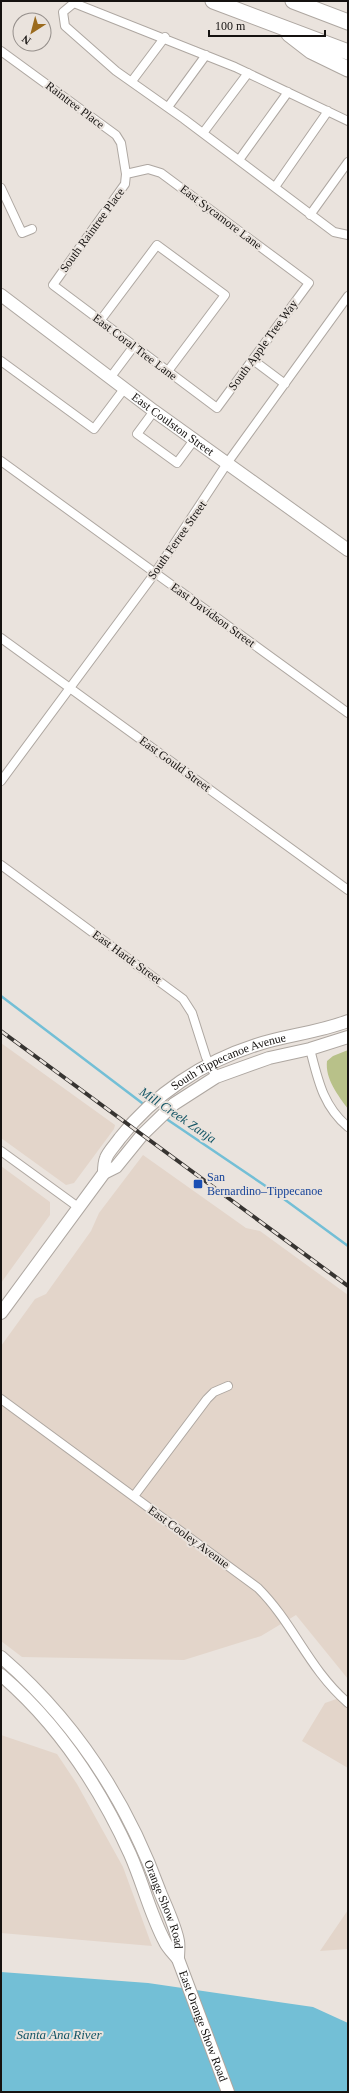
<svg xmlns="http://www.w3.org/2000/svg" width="349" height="2093" font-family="'Times New Roman',serif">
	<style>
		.built { fill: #e3d5ca }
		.green { fill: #b8c189 }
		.water { fill: #73bfd6 }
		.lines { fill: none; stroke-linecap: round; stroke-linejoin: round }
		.stream { stroke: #73bfd6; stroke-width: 2.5 }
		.street-casing { stroke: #aea7a1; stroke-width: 10 }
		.secondary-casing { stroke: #aea7a1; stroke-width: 14 }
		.highway-casing { stroke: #aea7a1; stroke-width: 17 }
		.street { stroke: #fff; stroke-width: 8 }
		.secondary { stroke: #fff; stroke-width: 12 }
		.highway { stroke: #fff; stroke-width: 15 }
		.rail-casing { stroke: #373431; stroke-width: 4 }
		.rail { stroke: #eae3dd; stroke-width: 2.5; stroke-dasharray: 8; stroke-linecap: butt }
		.transit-dot { fill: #1a4fb4; stroke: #eae3dd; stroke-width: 1.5 }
		.labels { text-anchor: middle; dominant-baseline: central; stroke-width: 4; stroke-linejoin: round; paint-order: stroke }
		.street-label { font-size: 12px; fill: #151210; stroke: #eae3dd }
		.transit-label { font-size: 12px; fill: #164399; stroke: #eae3dd; text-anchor: start }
		.water-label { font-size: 13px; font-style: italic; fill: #145565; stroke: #eae3dd }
	</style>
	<rect width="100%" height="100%" fill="#eae3dd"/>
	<!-- built -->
	<path class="built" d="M1,1043L115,1125L114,1129L74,1183L66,1185L1,1138Z
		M143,1155L246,1228L260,1231L348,1295V1679L296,1615L261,1636L184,1660L22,1657L1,1641V1346L35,1299L46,1294L91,1231L99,1213Z
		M1,1166L50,1202V1215L1,1283Z
		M348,1695V1768L302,1741L325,1703Z
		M1,1735L57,1754L77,1784L123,1867L152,1946L1,1933Z
		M348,1910V1949L320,1951Z"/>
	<!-- green -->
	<path class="green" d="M348,1050V1109C338,1095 325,1079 327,1061L333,1056Z"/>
	<!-- water -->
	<path class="water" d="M1,1972L148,1983L313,2007L348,2023V2092H1Z"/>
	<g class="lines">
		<!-- stream -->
		<path class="stream" d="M1,996L146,1106
			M165,1118L273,1191L348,1246"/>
		<!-- street casing -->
		<g class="street-casing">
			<path id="street" d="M1,51L116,135L121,143L126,174L125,184L53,285L217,408L309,283L161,173L148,169L126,174
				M132,81L165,37
				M168,107L206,55
				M348,121L235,67L74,3L63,12L65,26L116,71L184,119L334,232L348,235
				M203,133L248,73
				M239,160L288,92
				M275,187L328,111
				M1,188L22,233L32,229
				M310,215L348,162
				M100,321L157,245L225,295L168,371
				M253,360L285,384
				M1,361L94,429L124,389
				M110,378L134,346
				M154,411L137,434L177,463L194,440
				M1,461L348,713
				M1,638L348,890
				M1,781L155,573L228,462L348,296
				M1,865L183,999L192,1013L206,1057L216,1077
				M310,1049C318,1080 323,1106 348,1127
				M1,1151L78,1207
				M1,1399L258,1588C294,1624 308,1668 348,1703
				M134,1496L207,1399L214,1392L228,1386"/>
		</g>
		<!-- secondary casing -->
		<g class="secondary-casing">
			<g id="secondary">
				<path id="s1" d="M1,295L154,411L348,550"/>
				<path id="s2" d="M104,1173C104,1169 104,1163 106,1158C108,1152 116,1144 120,1138C154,1094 203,1062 256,1045C286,1035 317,1033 348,1021"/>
				<path d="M1,1313L104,1173L116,1167L142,1135L174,1104L216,1077L269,1058L310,1049L348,1037"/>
				<path id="s3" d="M1,1657C74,1720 127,1801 160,1892C166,1907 175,1925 178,1941C179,1946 178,1953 178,1959"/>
				<path id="s4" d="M1,1675C57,1723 100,1788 130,1854C143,1883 150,1914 165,1942C168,1948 174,1954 178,1959L228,2092"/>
			</g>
		</g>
		<!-- highway casing -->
		<g class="highway-casing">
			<path id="highway" d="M213,1L348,52
				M293,1L348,22
				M289,34L311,51L348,69"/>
		</g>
		<!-- street -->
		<use href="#street" class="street"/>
		<!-- secondary -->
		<use href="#secondary" class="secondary"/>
		<!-- highway -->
		<use href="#highway" class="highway"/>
		<!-- rail casing -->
		<g class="rail-casing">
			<path id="rail" d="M1,1031L348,1286"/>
		</g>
		<!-- rail -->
		<use href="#rail" class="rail"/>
	</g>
	<!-- markers -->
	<rect class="transit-dot" x="193" y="1179" width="10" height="10" rx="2"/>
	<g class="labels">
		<!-- street labels -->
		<g class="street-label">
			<text transform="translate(75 105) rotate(37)">Raintree Place</text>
			<text transform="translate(221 217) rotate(37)">East Sycamore Lane</text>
			<text transform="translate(92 230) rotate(-54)">South Raintree Place</text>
			<text transform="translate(263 345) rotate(-54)">South Apple Tree Way</text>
			<text transform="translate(135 347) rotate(37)">East Coral Tree Lane</text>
			<text stroke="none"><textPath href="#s1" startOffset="215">East Coulston Street</textPath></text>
			<text transform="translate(177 540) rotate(-55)">South Ferree Street</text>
			<text transform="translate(213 615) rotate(36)">East Davidson Street</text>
			<text transform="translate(175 764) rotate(36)">East Gould Street</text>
			<text transform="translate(127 957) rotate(36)">East Hardt Street</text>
			<text stroke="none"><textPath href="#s2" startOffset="175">South Tippecanoe Avenue</textPath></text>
			<text transform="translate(189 1537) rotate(36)">East Cooley Avenue</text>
			<text stroke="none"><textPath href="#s3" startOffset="300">Orange Show Road</textPath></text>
			<text stroke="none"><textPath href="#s4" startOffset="410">East Orange Show Road</textPath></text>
		</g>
		<!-- transit labels -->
		<g class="transit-label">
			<text x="207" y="1177">San<tspan x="207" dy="14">Bernardino–Tippecanoe</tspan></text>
		</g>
		<!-- water labels -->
		<g class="water-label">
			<text transform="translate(178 1115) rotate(34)">Mill Creek Zanja</text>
			<text x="59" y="2034">Santa Ana River</text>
		</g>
	</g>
	<!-- border -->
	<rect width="349" height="2093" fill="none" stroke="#151210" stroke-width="4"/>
	<!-- north arrow -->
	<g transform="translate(32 32) rotate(216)"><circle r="19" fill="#eae3dd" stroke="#958f8b"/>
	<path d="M0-3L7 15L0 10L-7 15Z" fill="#9b6b1e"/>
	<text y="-6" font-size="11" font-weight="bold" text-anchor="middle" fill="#151210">N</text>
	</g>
	<!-- scale -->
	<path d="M209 30v6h116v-6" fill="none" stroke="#151210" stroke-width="2"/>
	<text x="215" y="30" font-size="12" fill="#151210" stroke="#eae3dd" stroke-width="3" paint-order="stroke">100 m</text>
</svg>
